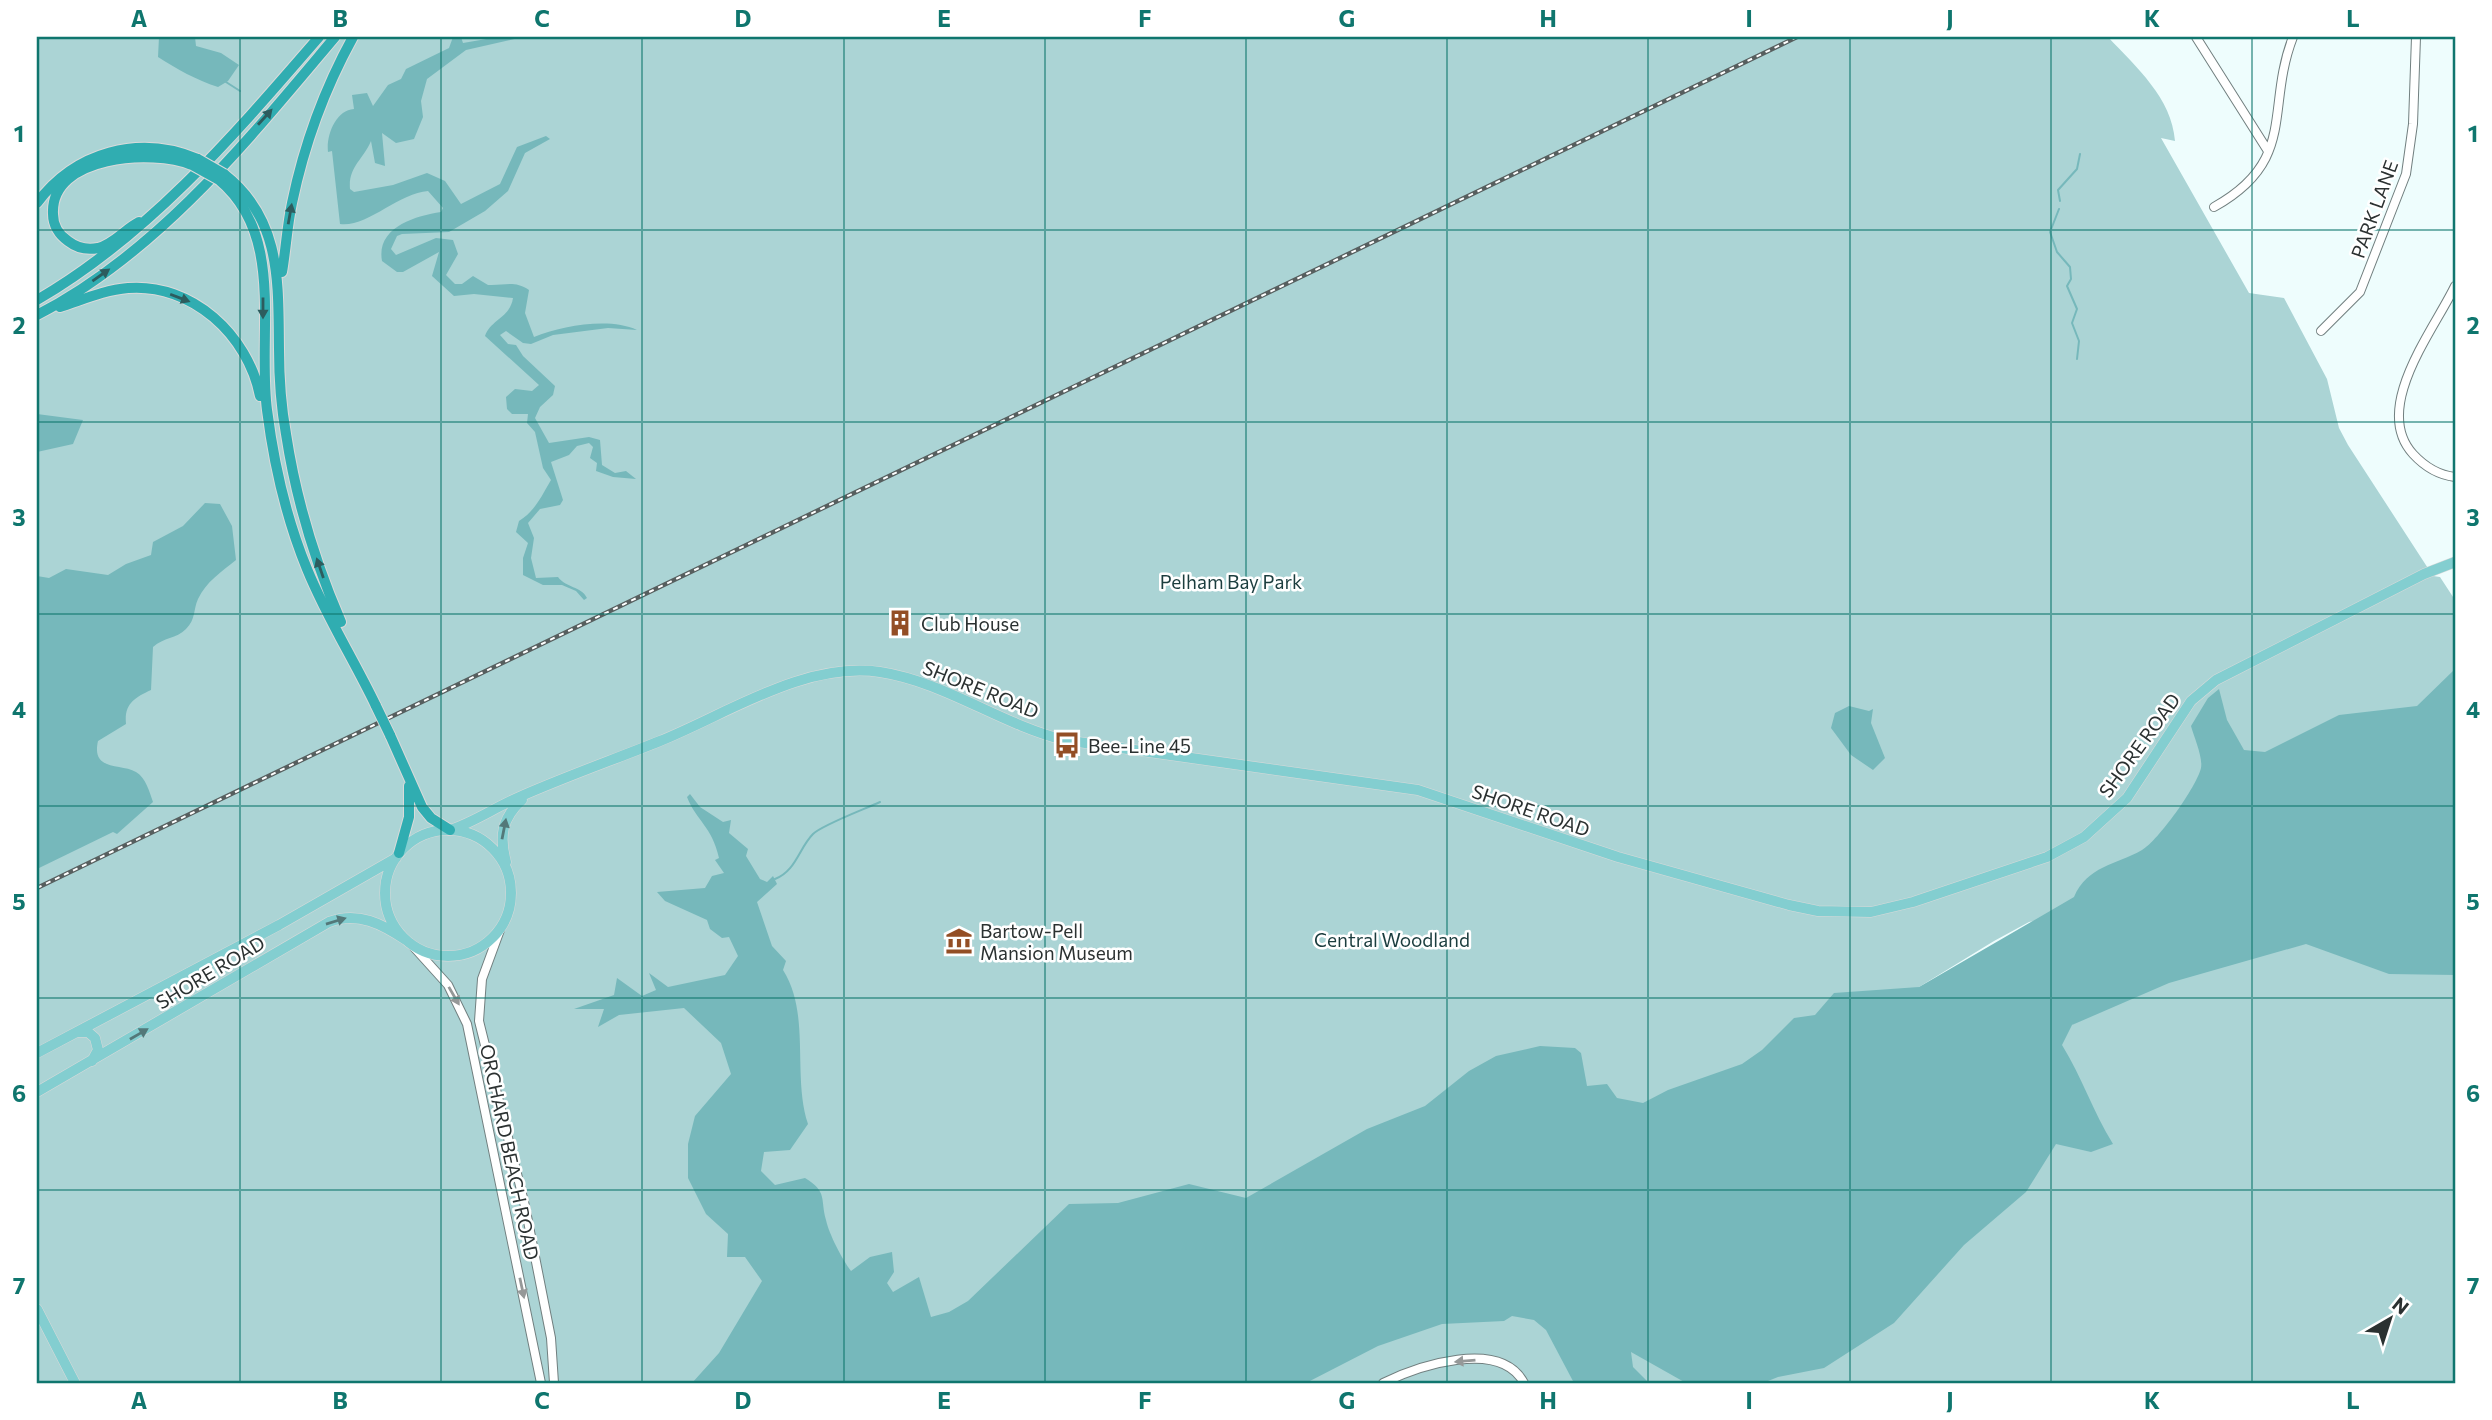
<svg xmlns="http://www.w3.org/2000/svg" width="2492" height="1420" font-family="Commissioner,sans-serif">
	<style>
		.green { fill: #abd4d5 }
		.water { fill: #76b8bb }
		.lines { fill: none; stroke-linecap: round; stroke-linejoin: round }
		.stream { stroke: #76b8bb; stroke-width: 2 }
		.minor-casing { stroke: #717f7f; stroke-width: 10 }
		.major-casing { stroke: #d9dada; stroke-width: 11 }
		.highway-casing { stroke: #d9dada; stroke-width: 12 }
		.minor { stroke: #fff; stroke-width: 8 }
		.major { stroke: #83ced0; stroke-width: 10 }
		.highway { stroke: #30adb1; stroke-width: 10 }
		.rail-casing { stroke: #575f5f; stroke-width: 4.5 }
		.rail { stroke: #fff; stroke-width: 2; stroke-dasharray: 5; stroke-linecap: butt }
		.highway-bridge-casing { stroke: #d9dada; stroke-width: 12; stroke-linecap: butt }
		.highway-bridge { stroke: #30adb1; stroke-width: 10 }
		.oneway { fill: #2d5c5e }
		.oneway2 { fill: #537879 }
		.oneway3 { fill: #959898 }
		.grid { fill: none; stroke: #0f766e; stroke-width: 2; stroke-opacity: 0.55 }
		.labels { text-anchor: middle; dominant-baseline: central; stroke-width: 5; stroke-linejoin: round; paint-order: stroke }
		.street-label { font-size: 19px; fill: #2b3131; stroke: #fff }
		.park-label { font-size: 19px; fill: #1b3d3e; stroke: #fff }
		.poi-label { font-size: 19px; fill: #2b3131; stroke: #fff; text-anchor: start }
		.neatline { fill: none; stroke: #0f766e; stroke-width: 2.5 }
		.grid-label { font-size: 23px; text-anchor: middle; font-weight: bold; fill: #0f766e }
	</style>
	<rect width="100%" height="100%" fill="#eefdfd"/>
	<!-- green -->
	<path class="green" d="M37,37H2108C2136,67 2172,98 2175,141L2161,138L2249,293L2284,298L2327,379L2339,428L2348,445L2433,576L2440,577L2455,600V706L2219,794L2085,911L2029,922L1994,941L1919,987L1759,1097L1268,1225L1021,1271L833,1383H37Z
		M2455,909V1383H1286L2018,1054L2088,1016L2142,994L2237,945Z"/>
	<!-- water -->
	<path class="water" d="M159,37H195L196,46L221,53L239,65L228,81L218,87C196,80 177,69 158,57Z
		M453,37H461L463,43L498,37H523L466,50L427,79L421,101L423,117L414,139L396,143L382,133L385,166L375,163L371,141C363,160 348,167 350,189L354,192L393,185L427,173L445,181L461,204L500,184L517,147L546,136L550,139L525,153L508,191L485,211L449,232L402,234L397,236L391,249L396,255L436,238L453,240L458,254L446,275L455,284H462L473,276L488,285C504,286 514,280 529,290L525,313L534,337C562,326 609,317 637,330L608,328L553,335L531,344L523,343L506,331L500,335L508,344L516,345L523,356L555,386L553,395L540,407L535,418L549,443L589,437L600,440L602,465L615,473L626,471L636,479L613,477L596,471L597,463L590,458L593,447L589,443L577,446L569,455L551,462L563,500L560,505L540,509L528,523L534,538L531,558L536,578L558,577C566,588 581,586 587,598L584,600L576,591L562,585H543L523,575V558L528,543L516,532L519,521C535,511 541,497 551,480L543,468L535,432L527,423L528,414H512L507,409L506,397L515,389L532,391L539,385L485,336C491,319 510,318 513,298L474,294L454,296L432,276L439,252L403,272H397L382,261C376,228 414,216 441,212L443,208L428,191C399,193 366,228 340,224L332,151L328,152C326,135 336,110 354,109L352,95L367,93L373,106L388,85L401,79L406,69L449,48Z
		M37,414L83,420L73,444L37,452Z
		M205,503L220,504L232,526L236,560C221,572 206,582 198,599C193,610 196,619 186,629C176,639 164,637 153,647L151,690C134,698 124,704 126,724L98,741C91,772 121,763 136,772C146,778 149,791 153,802L117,834L113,832L37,869V576L49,578L66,569L108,575L126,564L151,555L153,542L183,526Z
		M2455,669V975L2389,974L2306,944L2169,983L2072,1025L2062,1045C2082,1077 2093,1112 2113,1144L2091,1152L2056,1144L2026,1192L1964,1245L1894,1323L1824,1368L1778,1377L1763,1383H1686L1631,1352L1633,1367L1649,1383H1574L1546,1330L1534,1320L1512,1316L1504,1321L1442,1324L1378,1346L1306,1383H692L719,1353L762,1281L745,1257H727L728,1234L706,1214L688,1178V1144L695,1116L731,1074L721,1043L684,1008L619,1015L598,1027L604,1009H574L614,995L617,978L642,996L656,990L649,973L668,987L725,975L738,956L729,937L722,938L710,929L707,920L665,901L657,892L705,888L712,876L724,873L715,860L719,858C712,826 697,822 687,797L690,794L700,807L723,822L731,820L729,833L748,849L746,856L760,879L767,882L773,876L777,884L757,902L772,946L786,961L783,970C811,1014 792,1075 808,1124L790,1150L764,1152L761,1171L775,1185L805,1178C828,1192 820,1199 826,1220C829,1234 842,1259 851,1271L870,1257L892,1252L894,1272L887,1283L893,1292L919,1277L931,1317L949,1312L968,1301L1069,1204L1118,1203L1189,1184L1246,1198L1367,1129L1425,1106L1469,1071L1496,1056L1540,1046L1575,1048L1581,1053L1587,1086L1607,1084L1617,1098L1643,1103L1668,1090L1742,1064L1762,1050L1794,1018L1815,1015L1834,993L1919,987L2074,897C2087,866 2116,865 2142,850C2158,841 2197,786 2201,768C2203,757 2194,737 2191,726L2208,698L2219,689L2227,720L2244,750L2265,752L2339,715L2417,706Z
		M1849,706L1869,711L1873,709L1871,723L1885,758L1873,770L1851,755L1831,728L1835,713Z"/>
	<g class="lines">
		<!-- stream -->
		<path class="stream" d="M226,82L240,91
			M2060,201L2058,190L2077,169L2080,154
			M2059,209L2050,232L2057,252L2070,267L2071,279L2067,286L2077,309L2072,323L2079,341L2077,359
			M775,879C796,871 799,848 813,834C822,825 865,809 880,802"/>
		<!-- minor casing -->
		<g class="minor-casing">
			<path id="minor" d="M2196,37L2268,151
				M2214,207C2298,160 2265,109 2293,37
				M2455,286C2434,330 2371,408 2413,454C2425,467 2438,475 2455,477
				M2321,331L2360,292L2406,174L2413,124L2416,37
				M500,930L482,979L479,1021L525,1206L551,1338L554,1383
				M411,944L448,985L467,1024L541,1383
				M1383,1383C1418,1366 1500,1338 1524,1383"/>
		</g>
		<!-- major casing -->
		<g class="major-casing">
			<path id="major" d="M385 893a63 63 0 1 1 126 0a63 63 0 1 1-126 0Z
				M450,830C474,822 494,808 517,798C564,777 613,760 660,741C727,714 805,661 880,672C945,682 1000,724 1064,740L1418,790L1618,857L1789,905L1818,911L1871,912L1913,902L2047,857L2084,837L2127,798L2191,701L2216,680L2424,574L2455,562
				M506,862C499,836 502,818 522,800
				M78,1032H88L95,1038L98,1050L92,1061
				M37,1053L279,925L396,858
				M37,1092L329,922C358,911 382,924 406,940
				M37,1309L75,1383"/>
		</g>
		<!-- highway casing -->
		<g class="highway-casing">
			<path id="highway" d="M224,174C282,219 278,283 279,349C279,377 281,406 286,434C296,499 315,562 341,622
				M219,180C286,236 257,333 267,410C274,465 286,518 307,569C326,616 354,660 376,706
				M37,203C75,152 139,134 198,159
				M139,222C125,229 114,244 98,248C88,250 77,248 68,241C59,235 53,225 53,214C50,155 153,149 192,165
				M282,272C286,249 287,226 292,203C304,145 325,88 353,37
				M37,300C149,235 235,134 319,37
				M60,307C82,300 104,290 128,288C192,283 248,335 260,396
				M37,315C158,253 249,139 335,37
				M390,735L422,807L431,818L450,830
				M399,853L409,817V786"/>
		</g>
		<!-- minor -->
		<use href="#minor" class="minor"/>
		<!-- major -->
		<use href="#major" class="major"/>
		<!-- highway -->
		<use href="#highway" class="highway"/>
		<!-- rail casing -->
		<g class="rail-casing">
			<path id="rail" d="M37,888L1797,37"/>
		</g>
		<!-- rail -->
		<use href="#rail" class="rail"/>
		<!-- highway-bridge casing -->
		<g class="highway-bridge-casing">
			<path id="highway-bridge" d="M198,159L224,174
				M192,165L219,180
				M376,706L390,735"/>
		</g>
		<!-- highway-bridge -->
		<use href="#highway-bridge" class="highway-bridge"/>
	</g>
	<!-- one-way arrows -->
	<defs><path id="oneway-solid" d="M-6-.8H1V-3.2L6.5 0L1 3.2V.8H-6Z" transform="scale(1.75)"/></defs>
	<g class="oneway">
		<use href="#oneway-solid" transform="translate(265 117) rotate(-48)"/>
		<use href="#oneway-solid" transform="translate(290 214) rotate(-80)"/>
		<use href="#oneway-solid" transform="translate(101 275) rotate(-35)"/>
		<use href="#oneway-solid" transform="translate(180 298) rotate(21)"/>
		<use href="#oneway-solid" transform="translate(263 308) rotate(90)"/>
		<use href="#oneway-solid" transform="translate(320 568) rotate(-109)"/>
	</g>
	<g class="oneway2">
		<use href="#oneway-solid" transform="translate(504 829) rotate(-79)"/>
		<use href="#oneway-solid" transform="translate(336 921) rotate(-17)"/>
		<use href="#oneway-solid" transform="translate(139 1034) rotate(-30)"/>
	</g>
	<g class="oneway3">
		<use href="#oneway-solid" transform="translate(454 996) rotate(60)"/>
		<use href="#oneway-solid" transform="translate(522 1288) rotate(78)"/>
		<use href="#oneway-solid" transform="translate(1465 1361) rotate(175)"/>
	</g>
	<!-- grid -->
	<path class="grid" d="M240,37V1383M441,37V1383M642,37V1383M844,37V1383M1045,37V1383M1246,37V1383M1447,37V1383M1648,37V1383M1850,37V1383M2051,37V1383M2252,37V1383M37,230H2455M37,422H2455M37,614H2455M37,806H2455M37,998H2455M37,1190H2455"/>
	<!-- icons -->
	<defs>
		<g id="building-bare" transform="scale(2.1)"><path d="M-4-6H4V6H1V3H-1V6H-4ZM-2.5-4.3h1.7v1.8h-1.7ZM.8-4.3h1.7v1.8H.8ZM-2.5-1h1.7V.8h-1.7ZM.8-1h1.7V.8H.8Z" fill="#934e25" stroke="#fff" stroke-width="2.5" paint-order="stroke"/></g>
		<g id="bus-bare" transform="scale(2.1)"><path d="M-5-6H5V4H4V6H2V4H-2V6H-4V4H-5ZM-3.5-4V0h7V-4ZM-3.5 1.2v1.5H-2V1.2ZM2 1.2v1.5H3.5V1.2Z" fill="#934e25" stroke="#fff" stroke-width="2.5" paint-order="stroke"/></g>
		<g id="museum-bare" transform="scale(2.1)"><path d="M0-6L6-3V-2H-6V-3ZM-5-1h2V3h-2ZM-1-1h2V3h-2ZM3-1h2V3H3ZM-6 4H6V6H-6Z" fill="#934e25" stroke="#fff" stroke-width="2.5" paint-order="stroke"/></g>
	</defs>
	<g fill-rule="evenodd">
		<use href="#building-bare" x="900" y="623"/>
		<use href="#bus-bare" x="1067" y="745"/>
		<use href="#museum-bare" x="959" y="941"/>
	</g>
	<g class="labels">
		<!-- street labels -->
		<g class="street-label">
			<text transform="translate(2374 209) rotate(-70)">PARK LANE</text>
			<text transform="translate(981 689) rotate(22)">SHORE ROAD</text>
			<text transform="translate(2139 745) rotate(-54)">SHORE ROAD</text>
			<text transform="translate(1531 810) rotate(19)">SHORE ROAD</text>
			<text transform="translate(210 972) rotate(-31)">SHORE ROAD</text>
			<text transform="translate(510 1152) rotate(78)">ORCHARD BEACH ROAD</text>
		</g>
		<!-- park labels -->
		<g class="park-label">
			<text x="1231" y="581">Pelham Bay Park</text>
			<text x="1392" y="939">Central Woodland</text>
		</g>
		<!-- poi labels -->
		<g class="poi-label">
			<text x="921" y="623">Club House</text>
			<text x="1088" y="745">Bee-Line 45</text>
			<text x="980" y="930">Bartow-Pell<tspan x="980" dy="22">Mansion Museum</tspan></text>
		</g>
	</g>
	<!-- border -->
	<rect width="2492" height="1420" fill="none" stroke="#ffffff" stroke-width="77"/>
	<!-- north arrow -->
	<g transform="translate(2390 1319) rotate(39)" stroke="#ffffff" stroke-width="5" paint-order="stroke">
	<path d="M0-5L12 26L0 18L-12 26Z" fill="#2b3131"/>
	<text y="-10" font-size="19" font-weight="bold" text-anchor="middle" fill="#2b3131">N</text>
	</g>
	<rect x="38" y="38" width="2416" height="1344" class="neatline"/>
	<g class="grid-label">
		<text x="139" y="27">A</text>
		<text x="340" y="27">B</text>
		<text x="542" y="27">C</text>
		<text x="743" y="27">D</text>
		<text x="944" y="27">E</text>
		<text x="1145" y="27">F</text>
		<text x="1347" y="27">G</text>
		<text x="1548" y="27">H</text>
		<text x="1749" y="27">I</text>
		<text x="1950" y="27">J</text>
		<text x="2152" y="27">K</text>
		<text x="2353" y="27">L</text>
		<text x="19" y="142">1</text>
		<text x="2473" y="142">1</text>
		<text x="19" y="334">2</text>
		<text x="2473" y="334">2</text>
		<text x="19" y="526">3</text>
		<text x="2473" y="526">3</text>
		<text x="19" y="718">4</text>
		<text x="2473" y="718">4</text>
		<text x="19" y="910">5</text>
		<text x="2473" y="910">5</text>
		<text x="19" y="1102">6</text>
		<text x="2473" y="1102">6</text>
		<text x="19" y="1294">7</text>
		<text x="2473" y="1294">7</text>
		<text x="139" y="1409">A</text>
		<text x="340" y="1409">B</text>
		<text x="542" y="1409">C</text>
		<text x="743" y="1409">D</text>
		<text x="944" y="1409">E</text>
		<text x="1145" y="1409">F</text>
		<text x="1347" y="1409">G</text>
		<text x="1548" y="1409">H</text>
		<text x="1749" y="1409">I</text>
		<text x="1950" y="1409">J</text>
		<text x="2152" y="1409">K</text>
		<text x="2353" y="1409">L</text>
	</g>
</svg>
